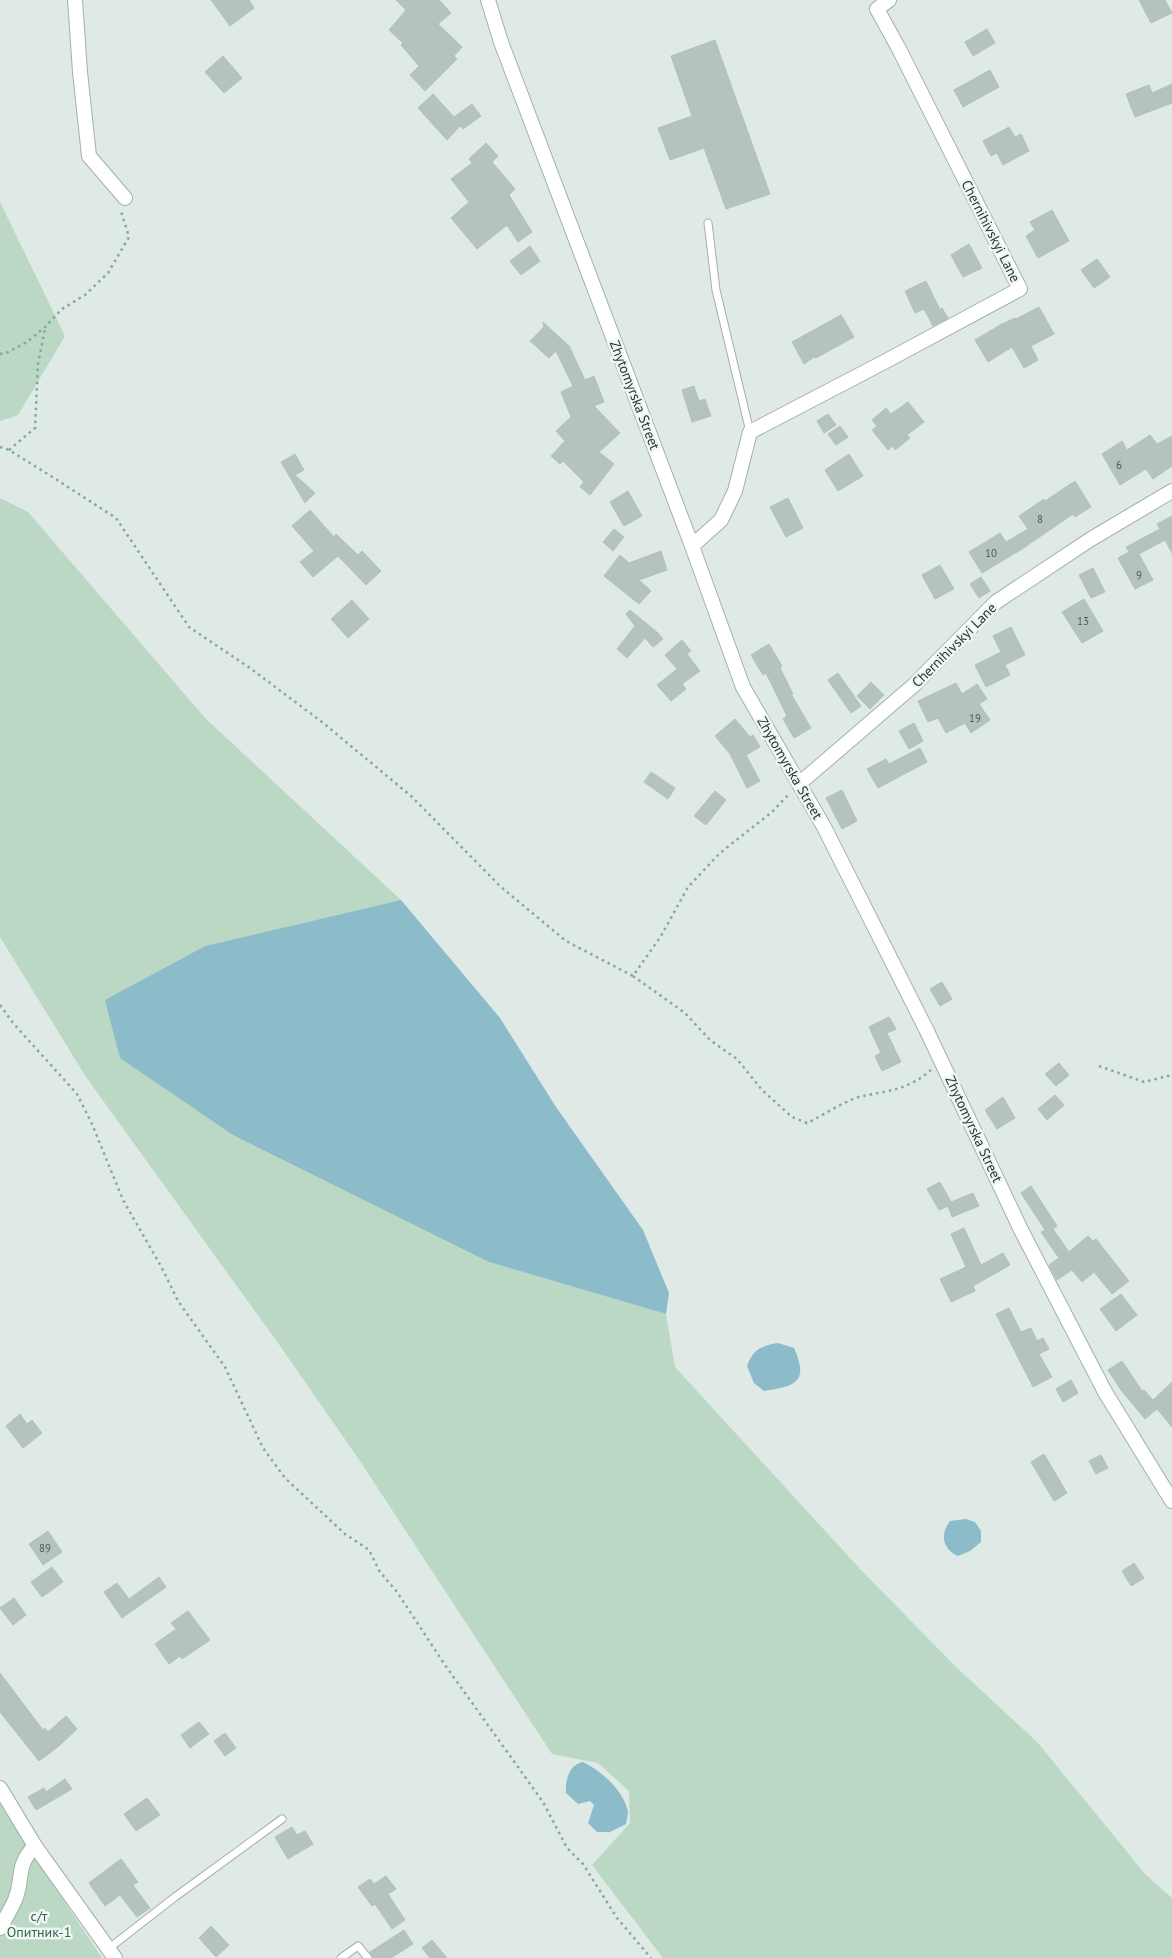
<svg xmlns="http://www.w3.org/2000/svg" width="1172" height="1958" font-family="'PT Sans',sans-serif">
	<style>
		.green { fill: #bad8c3 }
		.water { fill: #8cbcc9 }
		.building { fill: #b5c3be; stroke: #b2c1bc }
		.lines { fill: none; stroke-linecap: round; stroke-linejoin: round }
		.lane-casing { stroke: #a3b0ac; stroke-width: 9 }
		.street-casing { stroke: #a3b0ac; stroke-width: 16 }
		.path { stroke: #82a99f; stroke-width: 2.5; stroke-dasharray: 2.5 4; stroke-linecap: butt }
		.lane { stroke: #fff; stroke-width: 7 }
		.street { stroke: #fff; stroke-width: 14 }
		.labels { text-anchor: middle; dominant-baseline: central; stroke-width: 5; stroke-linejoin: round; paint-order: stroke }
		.number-label { font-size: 11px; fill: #475a55 }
		.street-label { font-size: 14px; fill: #223732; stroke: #eff6f3 }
		.park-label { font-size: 14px; fill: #306949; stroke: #eff6f3 }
	</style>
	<rect width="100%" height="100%" fill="#dfe9e5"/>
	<!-- green -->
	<path class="green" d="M0,202L65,336L18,415L0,421Z
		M0,498L28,512L205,718L401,900L205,946L106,1000L120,1058L489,1262L666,1314L675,1367L860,1569L955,1666L1038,1743L1146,1875L1172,1898V1958H663L592,1865L630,1823L629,1791L598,1763L552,1754L358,1458L278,1343L86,1077L0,937Z
		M0,1802L17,1831L102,1958H0Z"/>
	<!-- water -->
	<path class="water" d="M401,900L500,1018L556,1107L643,1230L669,1293L666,1314L489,1262L233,1135L120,1058L105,1000L205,946Z
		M778,1343L794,1348C809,1382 796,1386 764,1391L754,1383L747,1366C753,1349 761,1346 778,1343Z
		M966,1519L975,1522L981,1531V1542L970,1551L958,1556C942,1549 940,1534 950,1521Z
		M583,1762C601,1771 621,1788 627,1808C629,1812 627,1819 626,1824L610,1832H597L588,1823L594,1805L590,1801L578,1804L566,1793C565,1781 569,1764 583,1762Z"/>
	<!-- building -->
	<path class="building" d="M211,0H249L254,8L230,26Z
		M396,0H439L451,13L438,24L462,47L454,56L457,59L425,91L410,75L419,66L401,45L403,43L389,30L406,10Z
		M1139,0H1165L1172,13L1151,23Z
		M987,29L995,43L973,56L965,42Z
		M715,40L770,194L726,209L704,148L670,160L658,128L692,116L671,56Z
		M223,56L242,78L224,93L205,72Z
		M990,70L999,87L963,107L954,90Z
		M1172,84V103L1135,117L1126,94L1149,85L1152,93Z
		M433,94L454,117L472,104L481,116L463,129L460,126L447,140L418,108Z
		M1009,127L1015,137L1021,134L1029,151L1003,165L997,153L991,156L983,141Z
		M486,143L498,156L492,162L515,189L509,195L532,232L518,242L507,225L477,249L451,218L469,202L451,179L472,163L469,159Z
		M1052,210L1069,241L1038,258L1026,236L1035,230L1030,222Z
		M969,244L982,268L963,277L951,255Z
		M530,246L540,261L521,275L510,261Z
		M1097,259L1110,277L1094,288L1081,270Z
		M926,281L940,310L942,308L948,318L933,326L924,309L915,313L905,291Z
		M1039,307L1054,334L1031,346L1038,360L1024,368L1012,347L988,362L975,340L1000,325L1015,318L1016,319Z
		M841,315L854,337L816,358L814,357L804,364L792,342Z
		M543,322L569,346L585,380L594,376L604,402L594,406L620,433L599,452L614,464L590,495L580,487L584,482L563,461L560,464L551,456L565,441L556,431L571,417L561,392L573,386L556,351L549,358L530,341L544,327Z
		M694,386L699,401L705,399L711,416L692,422L682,390Z
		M908,402L924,422L907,435L910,438L895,450L893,446L888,450L872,430L877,426L872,420L886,408L891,414Z
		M828,414L836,425L824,433L817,421Z
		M840,426L848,437L836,445L828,434Z
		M1150,435L1157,444L1172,436V466L1153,479L1146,469L1120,485L1102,454L1122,441L1127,450Z
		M295,454L304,470L295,475L315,493L305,503L281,462Z
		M849,454L863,476L838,491L825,470Z
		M1075,481L1091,507L1075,517L1073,514L1022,549L982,573L969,552L1000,533L1006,542L1028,529L1019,516L1044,499L1045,501Z
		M628,491L642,516L624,526L610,502Z
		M788,498L803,528L786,537L770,507Z
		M310,510L334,537L336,534L358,555L362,551L381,571L366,585L338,556L313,577L300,562L314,551L292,526Z
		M1172,516V553L1165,540L1139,554L1153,580L1135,589L1118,558L1129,552L1126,547L1160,529L1157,524Z
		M614,529L624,537L613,551L603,542Z
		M661,551L667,570L639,580L651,591L639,604L604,576L620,555L629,563Z
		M940,565L954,589L935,599L922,575Z
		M1093,568L1105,592L1091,598L1079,575Z
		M981,577L990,591L979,598L970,584Z
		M1084,599L1103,631L1082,643L1062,612Z
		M352,600L369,619L348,638L331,619Z
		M630,610L658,633L663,639L653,647L645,638L627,658L617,649L635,626L626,614Z
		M1011,627L1025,655L1005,665L1010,675L986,687L975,665L1001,652L993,636Z
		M682,640L691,651L687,654L700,671L682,684L686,689L671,701L657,685L677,669L665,655Z
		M769,644L782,666L780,668L793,694H791L811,728L794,738L783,719L787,716L766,673L763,675L751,655Z
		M838,673L861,706L851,713L828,680Z
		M871,682L884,695L870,709L857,696Z
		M956,683L962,694L977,684L987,699L979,704L990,720L971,733L965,723L946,733L938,718L928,722L918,701Z
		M735,719L750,737L753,735L760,747L746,755L760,781L747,788L730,754L715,736Z
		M914,723L923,741L909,749L899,731Z
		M920,748L927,762L878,788L867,769L886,759L889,764Z
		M651,772L675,788L668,799L644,782Z
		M842,790L857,821L842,829L826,798Z
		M715,791L726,800L706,825L694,816Z
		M942,982L952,999L940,1006L930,989Z
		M889,1017L896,1029L887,1033L901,1062L882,1071L875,1056L881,1053L869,1027Z
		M1059,1063L1069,1075L1056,1086L1045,1074Z
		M1055,1095L1064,1105L1047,1120L1038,1109Z
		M1003,1097L1015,1118L997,1129L985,1110Z
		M940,1182L951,1202L973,1193L979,1206L952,1217L948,1206L939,1210L927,1189Z
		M1031,1186L1057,1226L1053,1229L1069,1252L1088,1236L1093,1241L1096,1239L1129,1281L1112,1294L1094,1272L1082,1282L1072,1270L1057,1280L1049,1265L1059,1258L1041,1232L1045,1230L1021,1193Z
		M964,1228L981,1265L1003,1253L1010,1265L973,1286L975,1291L951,1302L940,1279L966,1267L951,1234Z
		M1121,1294L1137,1315L1116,1331L1100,1309Z
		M1009,1308L1021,1332L1031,1328L1037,1341L1043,1338L1049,1349L1039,1354L1052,1377L1033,1387L996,1314Z
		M1122,1361L1142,1391L1144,1390L1153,1400L1172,1382V1427L1157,1409L1145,1419L1121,1390L1108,1370Z
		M1071,1380L1078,1393L1063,1402L1056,1389Z
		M20,1414L27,1424L32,1420L42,1433L23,1448L6,1426Z
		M1044,1454L1067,1493L1054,1501L1031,1462Z
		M1101,1455L1108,1468L1096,1474L1089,1461Z
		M48,1531L62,1552L43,1565L29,1544Z
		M1134,1563L1144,1578L1131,1586L1122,1571Z
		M52,1567L63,1582L42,1597L31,1582Z
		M159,1577L166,1587L122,1618L104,1592L117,1583L129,1599Z
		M14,1598L26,1615L13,1625L0,1608Z
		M188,1611L210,1640L182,1659L180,1656L169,1664L155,1644L176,1629L171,1623Z
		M0,1673L43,1730L45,1728L48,1732L66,1716L77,1729L59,1746L39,1761L0,1712Z
		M199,1722L209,1734L190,1748L181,1735Z
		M225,1733L236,1748L225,1756L214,1741Z
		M65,1779L72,1789L36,1810L28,1797L44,1788L46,1792Z
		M147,1798L160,1815L136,1831L124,1814Z
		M292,1827L297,1835L305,1831L313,1844L288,1859L275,1837Z
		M121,1859L138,1882L133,1885L150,1908L137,1917L120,1895L105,1906L89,1883Z
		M386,1876L396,1889L388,1894L405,1920L392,1929L375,1904L372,1906L358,1887L370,1879L374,1884Z
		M211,1926L229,1945L216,1957L199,1938Z
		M404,1930L413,1944L391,1958H373L370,1952Z
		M432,1940L447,1958H430L422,1948Z"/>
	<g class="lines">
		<!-- lane casing -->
		<g class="lane-casing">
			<path id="lane" d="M708,223L716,290L750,432
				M108,1949L175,1897L282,1819
				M341,1958L358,1946L368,1958"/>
		</g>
		<!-- street casing -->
		<g class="street-casing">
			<path id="street" d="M75,0L80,72L89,156L125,198
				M488,0L501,42L692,546L743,687L824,827L926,1029L1021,1230L1105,1392L1172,1501
				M692,546L721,520L735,491L750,432L886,361L1020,289L899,49L877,9L889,0
				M800,783L914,685L996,602L1091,539L1172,491
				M0,1788L35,1846L115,1958
				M0,1928C5,1919 11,1909 15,1900C24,1878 15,1866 35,1846"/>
		</g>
		<!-- path -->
		<path class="path" d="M0,354L6,353L27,342L45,327L62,309L85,295L108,273L129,237L121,211
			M0,447L9,450L54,478L116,518L189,627L250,668L322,722L411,796L501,887L566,941L633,976L661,936L688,887L720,853L772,812L788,795
			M9,450L35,428L38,364L45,329
			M633,976L685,1013L710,1040L737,1059L762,1090L792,1117L807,1123C824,1115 842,1102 859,1097C888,1090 907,1091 931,1070
			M0,1005L13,1023L77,1094L92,1124L123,1200L162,1268L178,1301L225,1367L263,1448L285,1478L345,1534L369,1550L380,1572L397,1592L445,1665L543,1802L567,1848L583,1864L617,1918L651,1958
			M1099,1066L1144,1082L1172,1075"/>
		<!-- lane -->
		<use href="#lane" class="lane"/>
		<!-- street -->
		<use href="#street" class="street"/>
	</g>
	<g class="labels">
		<!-- number labels -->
		<g class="number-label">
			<text x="1119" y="465">6</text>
			<text x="1040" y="519">8</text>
			<text x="991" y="553">10</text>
			<text x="1139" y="575">9</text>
			<text x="1083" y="621">13</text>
			<text x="975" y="718">19</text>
			<text x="45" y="1548">89</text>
		</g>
		<!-- street labels -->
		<g class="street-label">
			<text transform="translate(991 231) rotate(63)">Chernihivskyi Lane</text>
			<text transform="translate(635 395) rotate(69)">Zhytomyrska Street</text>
			<text transform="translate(954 645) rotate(-45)">Chernihivskyi Lane</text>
			<text transform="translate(790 768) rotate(60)">Zhytomyrska Street</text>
			<text transform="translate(974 1129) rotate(65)">Zhytomyrska Street</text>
		</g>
		<!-- park labels -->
		<g class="park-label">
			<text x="39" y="1916">с/т<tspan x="39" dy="16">Опитник-1</tspan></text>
		</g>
	</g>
</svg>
